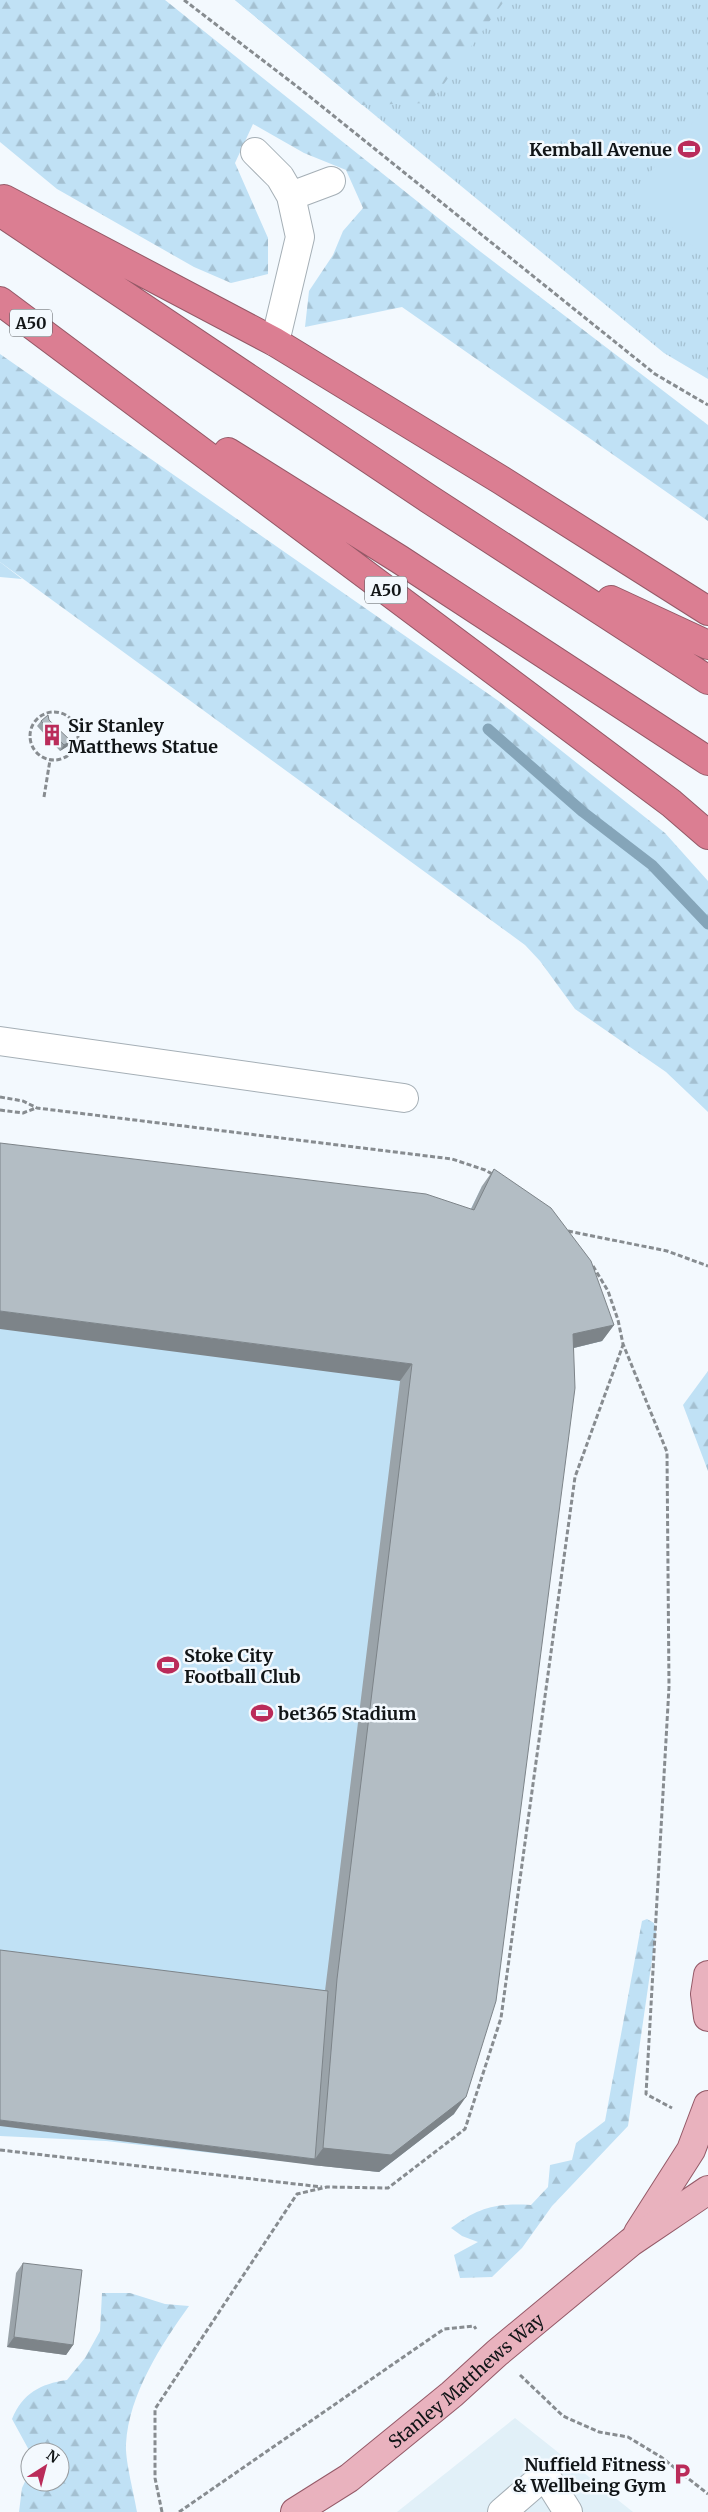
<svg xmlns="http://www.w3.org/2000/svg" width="708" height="2512" font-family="Merriweather,serif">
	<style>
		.built { fill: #e1f0f8 }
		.grass { fill: url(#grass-tufts) }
		.forest { fill: url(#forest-firs) }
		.pitch { fill: #c0e1f5 }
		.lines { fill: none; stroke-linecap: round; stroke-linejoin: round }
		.stream { stroke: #85a5b9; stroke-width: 11 }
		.minor-casing { stroke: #a5afb6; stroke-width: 30 }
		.major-casing { stroke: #945967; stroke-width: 30 }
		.highway-casing { stroke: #945967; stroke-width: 30 }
		.path { stroke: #878c90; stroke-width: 3; stroke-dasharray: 5 2.5; stroke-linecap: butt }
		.minor { stroke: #fff; stroke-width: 28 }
		.major { stroke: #e9b2be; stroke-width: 28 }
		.highway { stroke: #db7e92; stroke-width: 28 }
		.wall { fill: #9aa3a9 }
		.shaded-wall { fill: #7d8489 }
		.building { fill: #b3bdc4; stroke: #7d8489 }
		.labels { text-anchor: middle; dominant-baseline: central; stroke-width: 5; stroke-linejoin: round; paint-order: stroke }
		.shield { fill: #f3f9fe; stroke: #55595c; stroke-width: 1 }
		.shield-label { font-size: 16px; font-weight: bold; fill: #111517 }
		.poi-label { font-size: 18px; font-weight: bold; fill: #111517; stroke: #f3f9fe; text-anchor: start }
		.street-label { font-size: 18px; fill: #111517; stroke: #f3f9fe }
	</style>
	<defs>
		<pattern id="grass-tufts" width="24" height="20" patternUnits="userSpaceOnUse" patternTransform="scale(1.25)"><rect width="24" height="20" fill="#c0e1f5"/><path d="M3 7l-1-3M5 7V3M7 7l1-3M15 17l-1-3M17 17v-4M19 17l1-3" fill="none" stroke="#a4c0d1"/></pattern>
		<pattern id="forest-firs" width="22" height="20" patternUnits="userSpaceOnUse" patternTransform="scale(1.25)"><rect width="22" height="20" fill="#c0e1f5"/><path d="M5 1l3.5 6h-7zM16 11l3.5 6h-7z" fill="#a4c0d1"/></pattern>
	</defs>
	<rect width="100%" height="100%" fill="#f3f9fe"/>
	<!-- built -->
	<path class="built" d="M515,2418L633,2512H397Z"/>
	<!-- grass -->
	<path class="grass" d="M235,0H708V379L664,353Z
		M0,562L22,579L0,577Z"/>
	<!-- forest -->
	<path class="forest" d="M0,0H165L477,249L708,425V521L402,307L305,327L309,291L333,255L343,231L363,208L346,170L304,153L253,124L235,163L268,238V274L231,283L194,267L57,189L0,142Z
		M235,0H505L430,103L362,105Z
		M0,354L500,702L665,833L708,881V1112L666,1072L575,1009L540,961L525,945L0,562Z
		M708,1371V1471L683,1405Z
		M647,1919L654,1923L656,1932L628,2126L552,2206L522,2248L492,2277L460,2278L454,2255L478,2242L462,2236L451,2228C479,2207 496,2203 531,2205L548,2187L550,2165L572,2160L576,2143L605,2121L642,1921Z
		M102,2293H130L165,2304L189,2306C161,2345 129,2394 126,2444C125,2461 134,2493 137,2512H19L22,2488L30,2471V2482H60V2452H30L12,2419C23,2393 40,2384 67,2380L85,2358L100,2331Z"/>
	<!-- pitch -->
	<path class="pitch" d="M708,105V259L632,193Z
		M0,1161L462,1227L482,1186L602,1341L561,1351L484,2018L454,2114L379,2172L106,2141L0,2136Z"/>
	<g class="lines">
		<!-- stream -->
		<path class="stream" d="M488,729L583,812L652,865L708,924"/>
		<!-- minor casing -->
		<g class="minor-casing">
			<path id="minor" d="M255,152L280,177L291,196L300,237L275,342
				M291,196L331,181
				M0,1041L404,1098
				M502,2512L545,2475L568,2512"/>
		</g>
		<!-- major casing -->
		<g class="major-casing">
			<g id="major">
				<path d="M708,1975L705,1994L708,2017"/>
				<path d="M638,2233L691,2150L708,2105"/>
				<path id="s1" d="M295,2512L349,2478L452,2394L497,2353L631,2242L708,2190"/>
			</g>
		</g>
		<!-- highway casing -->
		<g class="highway-casing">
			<path id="highway" d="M4,199L275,342L501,480L708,611
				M0,212L429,499L708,680
				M0,301L671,803L708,835
				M228,452L399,559L708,761
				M611,600L708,645"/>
		</g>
		<!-- path -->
		<path class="path" d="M184,0L299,88L655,374L708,405
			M30 736a24 24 0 1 1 48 0a24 24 0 1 1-48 0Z
			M44,797L50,760
			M0,1097L23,1101L37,1108L452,1159L485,1170L494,1175
			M0,1110L23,1113L36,1108
			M568,1231L667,1251L708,1266
			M593,1266L608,1291L618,1320L623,1344L667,1452L669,1687L646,2094L672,2108
			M0,2150L322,2187
			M520,2375L563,2416L599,2432L628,2437L661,2457L708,2494
			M162,2512L155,2478V2409L297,2194L327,2187L388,2188L465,2129L501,2018L575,1477L623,1345
			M179,2512L444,2329L474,2326L476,2329"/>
		<!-- minor -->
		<use href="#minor" class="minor"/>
		<!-- major -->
		<use href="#major" class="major"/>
		<!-- highway -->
		<use href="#highway" class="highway"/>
	</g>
	<!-- wall -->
	<path class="wall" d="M49,720L68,746L60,751L37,726L41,721Z
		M494,1169L614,1325L602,1341L574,1348L454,2114L379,2172L312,2165L325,1991L400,1381L471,1209L482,1186Z
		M23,2263L73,2345L66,2355L7,2347L16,2273Z"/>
	<!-- shaded-wall -->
	<path class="shaded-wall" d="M71,741L68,746L60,751L64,745Z
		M0,1311L412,1364L400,1381L0,1329Z
		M614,1325L602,1341L561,1351L573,1334Z
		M466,2097L454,2114L379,2172L312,2165L0,2126V2120L315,2159L323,2148Z
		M14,2337L73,2345L66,2355L7,2347Z"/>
	<!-- building -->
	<path class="building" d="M48,715L49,720L71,741L64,745L41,721Z
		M0,1143L426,1194L474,1210L494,1169L551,1208L591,1261L614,1325L573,1334L575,1388L496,2001L466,2097L391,2155L323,2148L337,1979L412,1364L0,1311Z
		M0,1950L328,1991L315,2159L0,2120Z
		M23,2263L82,2270L73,2345L14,2337Z"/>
	<!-- icons -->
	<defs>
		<g id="stadium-bare" transform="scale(1.725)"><path d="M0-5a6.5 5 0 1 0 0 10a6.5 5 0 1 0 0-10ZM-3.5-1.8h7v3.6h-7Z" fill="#ba2c5a" stroke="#f3f9fe" stroke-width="2.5" paint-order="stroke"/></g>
		<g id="building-bare" transform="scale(1.725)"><path d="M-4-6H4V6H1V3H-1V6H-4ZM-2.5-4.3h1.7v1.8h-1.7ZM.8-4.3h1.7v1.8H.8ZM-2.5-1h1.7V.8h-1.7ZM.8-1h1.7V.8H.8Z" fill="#ba2c5a" stroke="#f3f9fe" stroke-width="2.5" paint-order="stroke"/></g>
		<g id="parking-bare" transform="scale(1.725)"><path d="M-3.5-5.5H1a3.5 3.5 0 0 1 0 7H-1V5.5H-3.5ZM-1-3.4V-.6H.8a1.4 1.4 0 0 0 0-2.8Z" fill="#ba2c5a" stroke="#f3f9fe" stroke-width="2.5" paint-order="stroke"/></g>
	</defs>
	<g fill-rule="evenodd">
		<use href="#stadium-bare" x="689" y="149"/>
		<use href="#building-bare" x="52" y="735"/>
		<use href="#stadium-bare" x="168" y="1665"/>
		<use href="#stadium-bare" x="262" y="1713"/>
		<use href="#parking-bare" x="682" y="2474"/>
	</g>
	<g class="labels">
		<!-- shield labels -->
		<g class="shield">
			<rect x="10" y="309.5" width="42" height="27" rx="4"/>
			<rect x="365" y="576.5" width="42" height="27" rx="4"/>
		</g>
		<g class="shield-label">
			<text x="31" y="323">A50</text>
			<text x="386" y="590">A50</text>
		</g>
		<!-- poi labels -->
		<g class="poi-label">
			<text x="672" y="149" text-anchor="end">Kemball Avenue</text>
			<text x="68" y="725">Sir Stanley<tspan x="68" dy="21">Matthews Statue</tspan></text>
			<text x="184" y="1655">Stoke City<tspan x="184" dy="21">Football Club</tspan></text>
			<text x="278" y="1713">bet365 Stadium</text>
			<text x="666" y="2464" text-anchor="end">Nuffield Fitness<tspan x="666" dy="21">&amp; Wellbeing Gym</tspan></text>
		</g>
		<!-- street labels -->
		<g class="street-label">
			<text stroke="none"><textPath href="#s1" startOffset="216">Stanley Matthews Way</textPath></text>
		</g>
	</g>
	<!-- north arrow -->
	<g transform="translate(45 2467) rotate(36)"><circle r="24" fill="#f3f9fe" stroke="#999ea2"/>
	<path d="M0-4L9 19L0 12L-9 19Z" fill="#ba2c5a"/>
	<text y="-8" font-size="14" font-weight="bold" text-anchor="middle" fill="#111517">N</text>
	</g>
</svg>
